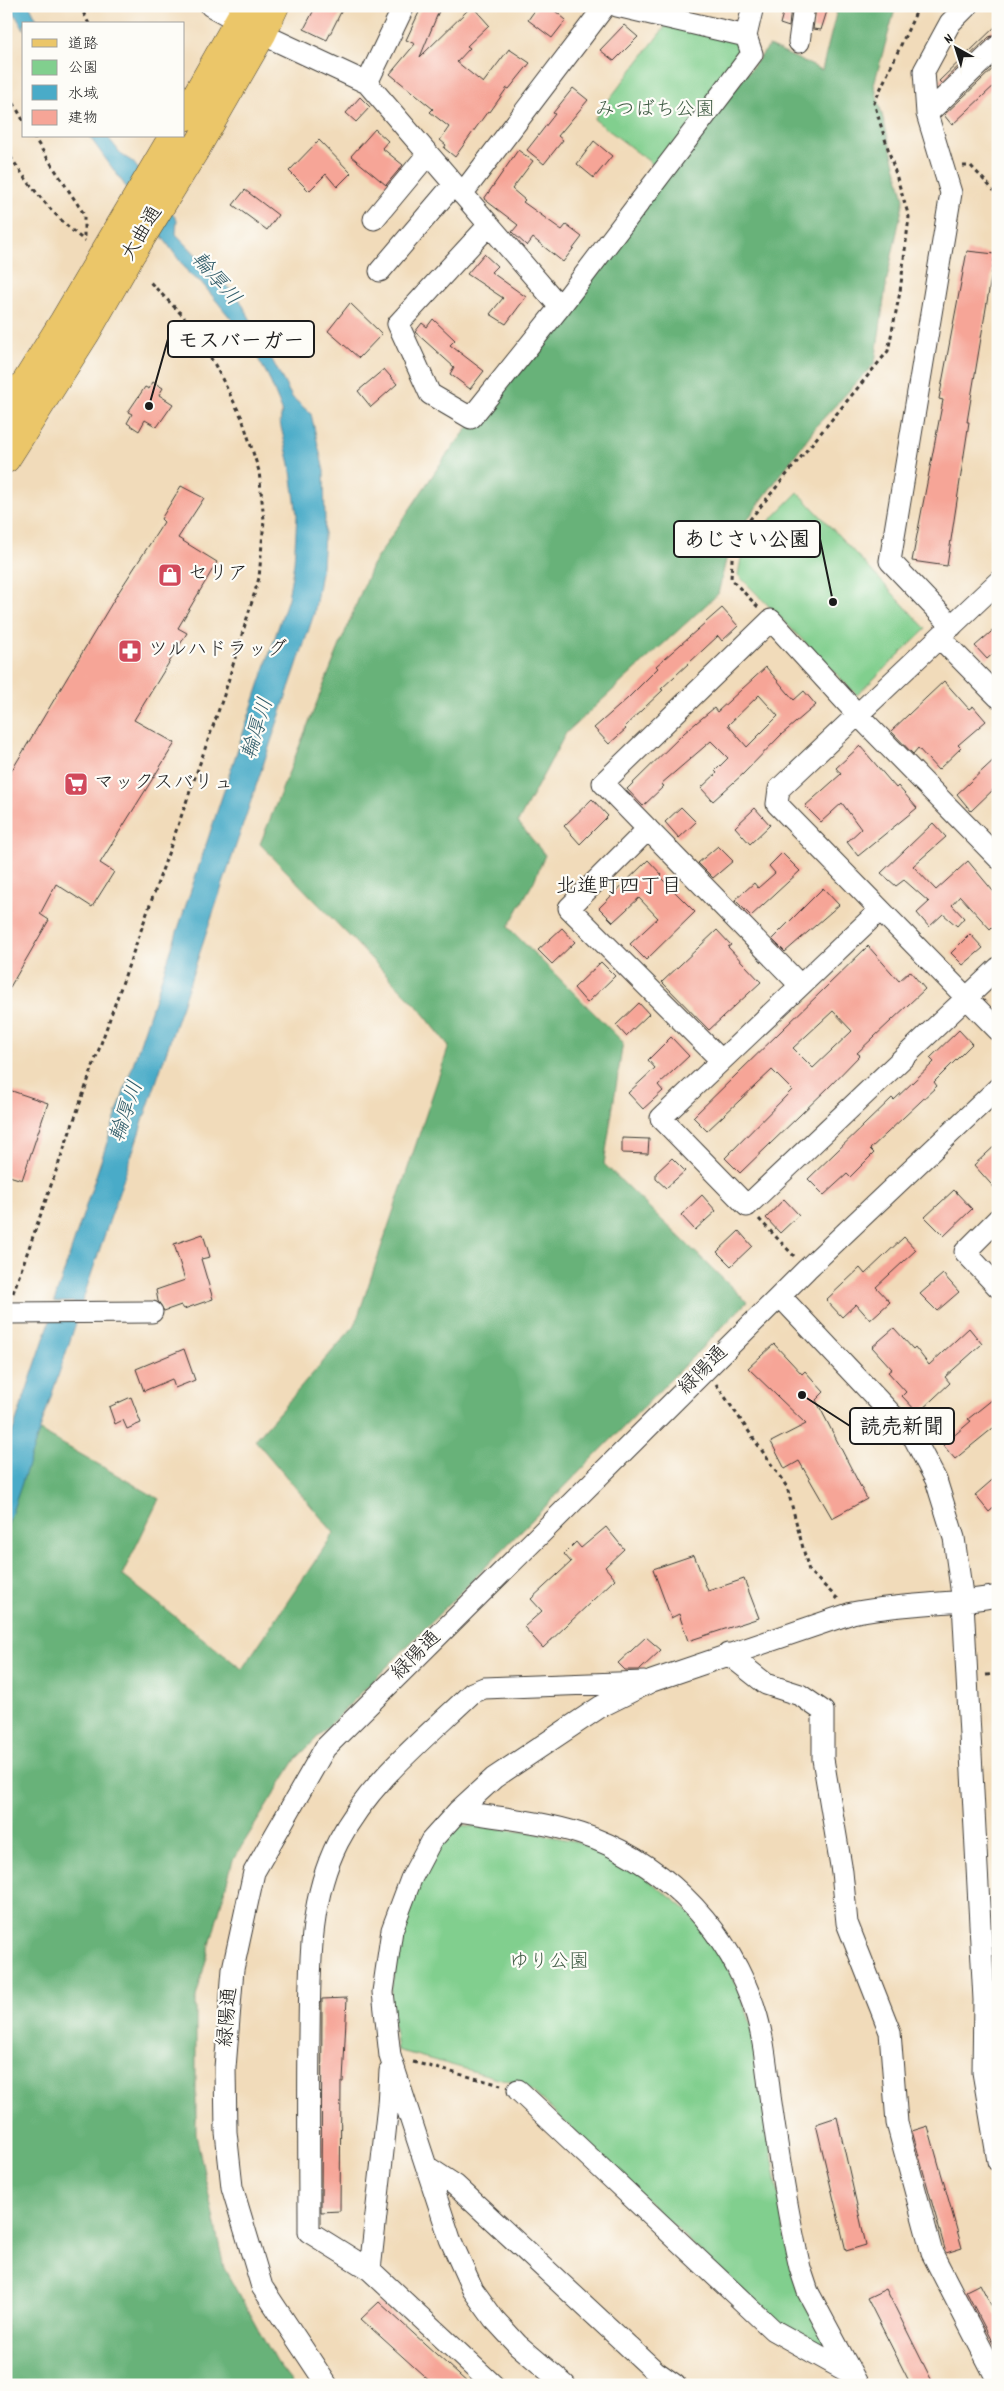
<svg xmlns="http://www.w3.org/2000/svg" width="1004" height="2391" font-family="Dekko,'Klee One',sans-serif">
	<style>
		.green { fill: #81cf8e; stroke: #4e7655 }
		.forest { fill: #68b279; stroke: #42674a }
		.water { fill: #49abc8; stroke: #326472 }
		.building { fill: #f6a597; fill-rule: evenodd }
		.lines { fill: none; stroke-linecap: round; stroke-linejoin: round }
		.minor-casing { stroke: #3c3934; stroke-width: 23 }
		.major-casing { stroke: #3c3934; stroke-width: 29 }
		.path { stroke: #3c3934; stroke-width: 3; stroke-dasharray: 4 4; stroke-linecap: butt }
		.minor { stroke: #fff; stroke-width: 21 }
		.major { stroke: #ebc669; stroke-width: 28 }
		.labels { text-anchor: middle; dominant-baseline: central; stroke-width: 4.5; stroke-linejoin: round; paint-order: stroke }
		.park-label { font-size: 20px; fill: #3f5b44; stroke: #fdfcf7 }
		.street-label { font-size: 20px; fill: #1c1c1c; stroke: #fdfcf7 }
		.poi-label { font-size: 20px; fill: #1c1c1c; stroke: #fdfcf7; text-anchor: start }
		.water-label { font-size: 21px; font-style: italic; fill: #305c69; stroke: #fdfcf7 }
		.neighbourhood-label { font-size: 21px; fill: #1c1c1c; stroke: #fdfcf7 }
		.leader { fill: none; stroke: #1c1c1c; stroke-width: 2 }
		.callout-dot { fill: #1c1c1c; stroke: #fdfcf7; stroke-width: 2 }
		.callout { fill: #fdfcf7; stroke: #1c1c1c; stroke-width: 2 }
		.callout-label { font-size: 21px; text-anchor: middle; font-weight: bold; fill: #1c1c1c }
	</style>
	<rect width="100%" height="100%" fill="#fdfcf7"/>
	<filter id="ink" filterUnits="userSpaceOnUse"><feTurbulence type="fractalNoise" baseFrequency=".02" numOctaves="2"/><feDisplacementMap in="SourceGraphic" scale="10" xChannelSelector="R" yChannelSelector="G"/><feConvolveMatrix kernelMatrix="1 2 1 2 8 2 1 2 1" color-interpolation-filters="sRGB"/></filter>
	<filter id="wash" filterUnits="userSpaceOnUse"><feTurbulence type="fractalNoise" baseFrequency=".0096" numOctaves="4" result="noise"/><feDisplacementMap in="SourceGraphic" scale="20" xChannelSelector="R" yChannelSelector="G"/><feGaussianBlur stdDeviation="1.12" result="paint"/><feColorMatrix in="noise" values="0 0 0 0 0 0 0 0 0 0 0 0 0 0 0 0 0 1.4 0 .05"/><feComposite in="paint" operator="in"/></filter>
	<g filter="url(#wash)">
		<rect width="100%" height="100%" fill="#f1dbba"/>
		<!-- green -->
		<path class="green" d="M671,19L746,36L752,54L663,172L594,119Z
			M798,492L926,629L857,695L738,575L743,548Z
			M459,1825L526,1831L589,1844L627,1863L688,1911L720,1953L739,1990L751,2024L787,2248L834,2356L781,2329L529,2088L509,2081L397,2050L390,1998L399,1940L408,1905L450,1828Z"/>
		<!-- forest -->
		<path class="forest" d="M838,6H896L874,84L904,199L887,279L875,363L818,424L730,543L718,594L566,733L518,822L545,855L534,881L508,927L623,1042L604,1164L747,1302L296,1759L233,1860L196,1997V2134L224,2268L276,2362L294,2385H6V1508L33,1427L159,1499L122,1575L242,1669L334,1533L255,1440L355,1325L449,1046L417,1006L260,844L372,565L445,457L769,46L822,70Z"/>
		<!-- water -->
		<path class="water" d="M10,6H30L39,24H24V30Z
			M89,136H107L122,155L133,162L177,220L176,234L240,300L292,397L311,414L324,471L325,520L322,566L314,614L82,1302H54L288,598L294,563L297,515L290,464L280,423L282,410L268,376L245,336L201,282L190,275Z
			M78,1317L6,1530V1451L51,1318Z"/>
		<g id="blocks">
			<!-- building -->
			<path class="building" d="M316,6H334L342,10L327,40L304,29Z
				M422,6H441L420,57L472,6L489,25L467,46L470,48L457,62L483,83L509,49L530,63L509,89L507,88L490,112L488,111L455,157L444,148L446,145L440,140L449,127L430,112L433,109L390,74L415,44L406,40Z
				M538,6H549L566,20L552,38L528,20Z
				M785,6H791L789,27L780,24Z
				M816,8L827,11L821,30L813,29Z
				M998,24V34L989,37L941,83L939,81Z
				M624,25L638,37L614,61L600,50Z
				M998,64V82L952,125L944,115Z
				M573,88L588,100L558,136L563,140L544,164L527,150L555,114L553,113Z
				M360,97L370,107L356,122L346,113Z
				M375,129L388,141L382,148L403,165L386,185L351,156Z
				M319,140L351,173L337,187L326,174L309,191L289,171Z
				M594,141L612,156L594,178L577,164Z
				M518,150L533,161L512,189L525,200L523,202L562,230L566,225L582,237L563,262L533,238L527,246L512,232L518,225L484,199Z
				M245,190L278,215L267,230L233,205Z
				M967,251L995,254L967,422H969L947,566L912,561L943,400L939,399Z
				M484,254L497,266L491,272L526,297L506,324L490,314L503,298L467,274Z
				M350,303L382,334L359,358L328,331Z
				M433,319L455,340L450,345L484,371L470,389L450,374L454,367L415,332L422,323L427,327Z
				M384,369L397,384L371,407L358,391Z
				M153,382L163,388L159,395L173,404L157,427L145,420L139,431L127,423L132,414L128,412L145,387L149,389Z
				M181,486L204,498L178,538L217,562L178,628L187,633L134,720L175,743L100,863L114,872L92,907L56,884L40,914L49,920L6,994V780L118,593L164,522L161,519Z
				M722,608L738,626L722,641L718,636L661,689L663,690L624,727L626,729L609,744L594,728L627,699L658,668L656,666Z
				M998,626V649L987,659L975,646Z
				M766,667L794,700L804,691L816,705L781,735L743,774L713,801L701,788L717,773L715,771L728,758L711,741L661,784L664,786L643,806L627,789L684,733L714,708L717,712ZM759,695L778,716L747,747L728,725Z
				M944,681L969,709L973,706L986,721L958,745L961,748L938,770L918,748L913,754L891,731Z
				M860,746L896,788L898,786L917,808L858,856L847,842L861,829L842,803L821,822L805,806L841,774L836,768Z
				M998,756V785L971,811L957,794Z
				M592,799L608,816L580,844L564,826Z
				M681,807L696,822L679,838L665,822Z
				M755,808L770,825L750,844L735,827Z
				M933,823L946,837L913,866L936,890L968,861L998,897V921L990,929L960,896L952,905L964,918L957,926L943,914L929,927L917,913L929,902L904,880L896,886L881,873Z
				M718,846L733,861L713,878L698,863Z
				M782,853L800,871L751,916L735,900L754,883L758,888L775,873L769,866Z
				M648,860L662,875L660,877L695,912L646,960L630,944L658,918L639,898L613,922L599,908Z
				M823,888L839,905L785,952L772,939Z
				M562,928L575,942L552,964L538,950Z
				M717,930L731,945L728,947L761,982L709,1030L662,982Z
				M970,934L983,948L963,965L951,953Z
				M868,946L899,981L910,971L925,989L857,1053L860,1055L829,1087L740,1173L725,1158L792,1090L772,1070L707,1131L693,1117ZM833,1011L852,1031L813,1068L793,1048Z
				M601,962L615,976L587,1003L574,988Z
				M639,1003L649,1014L626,1036L616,1025Z
				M959,1030L972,1044L934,1082L937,1086L870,1149L874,1153L850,1177L847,1174L824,1195L808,1179L892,1098L894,1100L934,1062L930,1058Z
				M671,1037L689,1056L658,1085L663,1091L643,1109L628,1093L655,1068L648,1060Z
				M6,1089L48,1103L22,1180L6,1175Z
				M622,1138L649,1139L648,1154L622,1153Z
				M998,1143V1192L974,1165Z
				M672,1158L685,1171L666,1188L656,1179V1173Z
				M954,1190L972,1209L944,1236L925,1217Z
				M702,1195L716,1211L695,1230L681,1215Z
				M784,1199L799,1215L780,1233L766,1218Z
				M739,1231L752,1246L731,1266L717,1252Z
				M203,1234L210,1257L201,1259L213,1299L184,1309L181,1305L164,1311L158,1301L156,1290L185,1280L174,1244Z
				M904,1237L916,1250L876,1287L890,1302L870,1320L856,1304L842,1317L826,1300L860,1268L865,1274Z
				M943,1274L959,1292L937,1311L920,1294Z
				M894,1328L913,1349L915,1347L929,1365L969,1328L982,1344L945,1377L950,1383L918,1413L902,1396L906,1392L888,1372L892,1369L872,1347Z
				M774,1344L802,1374L805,1371L824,1392L816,1400L867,1499L832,1518L799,1461L785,1469L771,1442L806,1424L748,1368Z
				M184,1349L195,1380L175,1388L172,1379L144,1391L136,1369Z
				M998,1395V1424L955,1459L943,1445L971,1421L968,1419Z
				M131,1397L141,1423L127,1429L123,1420L115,1424L109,1407Z
				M998,1475V1504L989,1512L975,1495Z
				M606,1527L624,1549L605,1567L615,1579L543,1648L524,1627L542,1611L531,1599L571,1562L564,1554L576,1542L581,1548Z
				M694,1555L708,1591L744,1579L759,1618L688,1641L679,1614L671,1618L653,1569Z
				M646,1637L661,1650L640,1670H625L618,1663Z
				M347,1998L343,2082H341L340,2211L321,2212L322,1999Z
				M837,2117L866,2245L846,2251L816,2124Z
				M928,2126L962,2248L946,2253L912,2131Z
				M980,2284L998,2318V2353L966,2291Z
				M886,2289L934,2385H911L867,2298Z
				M379,2302L470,2385H434L361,2319Z"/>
		</g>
	</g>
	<g filter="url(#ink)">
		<use href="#blocks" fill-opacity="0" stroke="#3c3934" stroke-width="1"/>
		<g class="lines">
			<!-- minor casing -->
			<g class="minor-casing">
				<path id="minor" d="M211,6L262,34L367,83
					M404,6L367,83L560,307
					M617,6L746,36
					M799,42L804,6
					M927,114L998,46
					M462,194L605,6
					M374,219L428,154
					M489,225L398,324L430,394L471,418L560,307L752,54L746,36L753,6
					M380,271L454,184
					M998,582L779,789L777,804L998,1030
					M952,626L890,561L951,193L927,114L924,71L950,23L967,6
					M940,638L998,697
					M648,829L569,908L721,1060
					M880,910L661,1118L747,1206L998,968
					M800,985L603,783L771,620L858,715L998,858
					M998,1219L965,1252L998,1287
					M780,1296L914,1438L936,1480L954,1538L963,1602L984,2000L983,2072L998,2161
					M6,1313L152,1312
					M728,1654L766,1684L800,1695L823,1711V1759L842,1872L847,1923L890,2032L897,2123L932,2253L998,2381
					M458,1811C499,1818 541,1821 581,1834C658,1859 721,1921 750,1996C763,2028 766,2062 770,2096C778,2153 787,2211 800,2268L808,2292L858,2385
					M390,2071L388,2105L370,2270L309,2232C309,2167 308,2101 309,2035C310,1970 308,1901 338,1842C369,1782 424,1739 472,1693L484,1688L644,1682
					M518,2090L773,2330L852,2374
					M426,2166L455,2185L655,2371L675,2385
					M370,2270L493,2385
					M327,2385L262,2287L232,2187L226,2132L225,2068L233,1969L254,1872L325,1748L807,1269L998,1088
					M565,2385L518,2345L494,2319L473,2290L450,2239L390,2056L383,1992L392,1930L411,1879L431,1841L458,1811L494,1778L600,1707L652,1681L852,1613C900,1603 949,1605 998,1596"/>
			</g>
			<!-- major casing -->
			<g class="major-casing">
				<path id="major" d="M184,117L247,6
					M6,414L62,324L173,136
					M6,459L86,333L130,256L194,152L262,34L275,6"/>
			</g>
			<!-- path -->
			<path class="path" d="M80,6L89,24
				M6,89L24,122
				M33,136L84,214V240
				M6,150C28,184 53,216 85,241
				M963,166H971L998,195
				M758,607L731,579L733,540L888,351L900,292L909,217L874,103L919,6
				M759,1219L794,1256
				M13,1293L224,695L259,578L264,520L259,471L242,418L214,363L184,317L149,281
				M716,1384L787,1487L809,1571L838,1599
				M986,1675L998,1674
				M413,2062L501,2085"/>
			<!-- minor -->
			<use href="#minor" class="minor"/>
			<!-- major -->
			<use href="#major" class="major"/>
		</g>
	</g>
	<!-- icons -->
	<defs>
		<g id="shop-square" transform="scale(1.25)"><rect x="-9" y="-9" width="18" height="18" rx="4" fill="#d1495b" stroke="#fdfcf7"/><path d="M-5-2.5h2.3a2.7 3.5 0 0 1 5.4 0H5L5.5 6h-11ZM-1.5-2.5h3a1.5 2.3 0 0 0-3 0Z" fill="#fff"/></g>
		<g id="pharmacy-square" transform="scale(1.25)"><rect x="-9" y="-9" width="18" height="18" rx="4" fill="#d1495b" stroke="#fdfcf7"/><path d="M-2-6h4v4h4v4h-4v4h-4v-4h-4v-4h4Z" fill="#fff"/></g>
		<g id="supermarket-square" transform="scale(1.25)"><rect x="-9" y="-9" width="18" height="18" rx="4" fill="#d1495b" stroke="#fdfcf7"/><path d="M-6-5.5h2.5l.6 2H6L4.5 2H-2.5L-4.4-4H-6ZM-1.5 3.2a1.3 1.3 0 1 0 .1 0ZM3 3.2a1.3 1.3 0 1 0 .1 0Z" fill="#fff"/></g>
	</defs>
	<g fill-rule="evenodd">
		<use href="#shop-square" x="170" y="575"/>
		<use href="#pharmacy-square" x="130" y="651"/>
		<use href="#supermarket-square" x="76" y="784"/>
	</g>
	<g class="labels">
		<!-- park labels -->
		<g class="park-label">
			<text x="655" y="111">みつばち公園</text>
			<text x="549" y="1963">ゆり公園</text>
		</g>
		<!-- street labels -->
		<g class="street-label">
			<text transform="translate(143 234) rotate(-59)">大曲通</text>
			<text transform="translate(704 1371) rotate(-45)">緑陽通</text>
			<text transform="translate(417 1656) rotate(-45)">緑陽通</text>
			<text transform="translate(229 2017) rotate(-85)">緑陽通</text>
		</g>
		<!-- poi labels -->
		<g class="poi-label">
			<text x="188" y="575">セリア</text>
			<text x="148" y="651">ツルハドラッグ</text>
			<text x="94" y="784">マックスバリュ</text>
		</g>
		<!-- water labels -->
		<g class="water-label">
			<text transform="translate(215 280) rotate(49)">輪厚川</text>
			<text transform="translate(259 729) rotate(-73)">輪厚川</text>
			<text transform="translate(128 1112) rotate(-71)">輪厚川</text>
		</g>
		<!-- neighbourhood labels -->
		<g class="neighbourhood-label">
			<text x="619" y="888">北進町四丁目</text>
		</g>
	</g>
	<!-- callouts -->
	<path class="leader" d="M149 406L168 339M833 602L820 539M802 1395L850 1426"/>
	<g class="callout-dot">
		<circle cx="149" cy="406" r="5"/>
		<circle cx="833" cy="602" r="5"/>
		<circle cx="802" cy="1395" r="5"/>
	</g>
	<g class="callout">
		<rect x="168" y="321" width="146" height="36" rx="5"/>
		<rect x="674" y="521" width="146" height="36" rx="5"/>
		<rect x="850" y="1408" width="104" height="36" rx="5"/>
	</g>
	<g class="callout-label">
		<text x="241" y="347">モスバーガー</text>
		<text x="747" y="546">あじさい公園</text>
		<text x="902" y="1433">読売新聞</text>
	</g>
	<!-- margin -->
	<rect width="1004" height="2391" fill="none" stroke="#fdfcf7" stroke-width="25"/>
	<!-- legend -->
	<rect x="22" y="22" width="162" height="115" fill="#fdfcf7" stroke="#a3a29f"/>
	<rect x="32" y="39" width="25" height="8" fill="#ebc669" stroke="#a3a29f"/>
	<text x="68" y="48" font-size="15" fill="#1c1c1c">道路</text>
	<rect x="32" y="60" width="25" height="15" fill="#81cf8e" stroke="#a3a29f"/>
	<text x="68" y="72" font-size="15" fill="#1c1c1c">公園</text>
	<rect x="32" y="85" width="25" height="15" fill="#49abc8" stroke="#a3a29f"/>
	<text x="68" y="98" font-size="15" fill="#1c1c1c">水域</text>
	<rect x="32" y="110" width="25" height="15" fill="#f6a597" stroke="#a3a29f"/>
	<text x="68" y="122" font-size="15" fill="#1c1c1c">建物</text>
	<!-- north arrow -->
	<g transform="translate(956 48) rotate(321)" stroke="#fdfcf7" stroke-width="4" paint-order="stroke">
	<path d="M0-4L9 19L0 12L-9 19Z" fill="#1c1c1c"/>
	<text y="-8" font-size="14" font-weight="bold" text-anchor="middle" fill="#1c1c1c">N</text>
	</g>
</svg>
